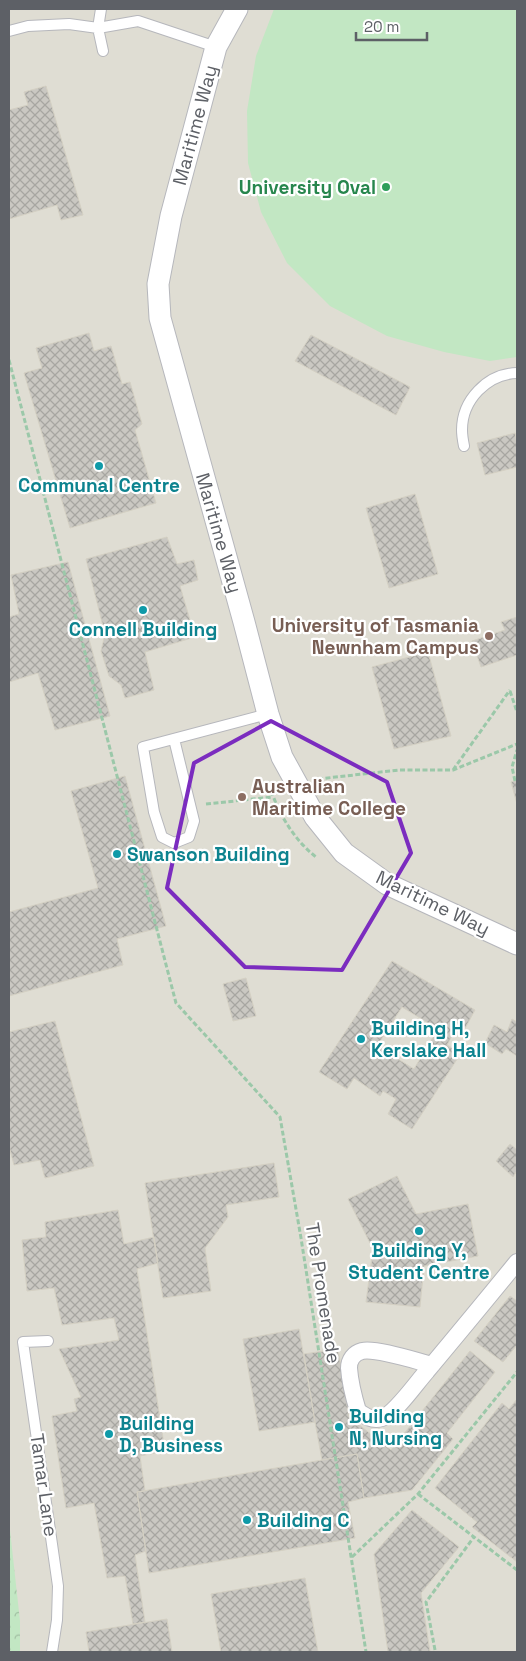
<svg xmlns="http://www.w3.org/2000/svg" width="526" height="1661" font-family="'Space Grotesk',sans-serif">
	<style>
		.education { fill: #dfddd3 }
		.forest { fill: url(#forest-crowns) }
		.park { fill: #c2e7c3 }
		.building { fill: url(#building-cross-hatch); stroke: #d4d0c3; fill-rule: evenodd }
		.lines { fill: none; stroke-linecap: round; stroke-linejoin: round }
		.service-casing { stroke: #b6b7bc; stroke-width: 12 }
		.pedestrian-casing { stroke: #b6b7bc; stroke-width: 18 }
		.minor-casing { stroke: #b6b7bc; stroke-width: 23 }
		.path { stroke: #9bc8a9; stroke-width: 3; stroke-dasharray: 5 2.5; stroke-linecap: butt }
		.service { stroke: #fff; stroke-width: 10 }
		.pedestrian { stroke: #fff; stroke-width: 16 }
		.minor { stroke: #fff; stroke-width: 21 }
		.marked { fill: none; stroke: #7b2cbf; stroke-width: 4; stroke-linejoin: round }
		.leisure-dot { fill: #2e9e5b; stroke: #fff; stroke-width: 2 }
		.culture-dot { fill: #0f9aa8; stroke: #fff; stroke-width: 2 }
		.education-dot { fill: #8d6e63; stroke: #fff; stroke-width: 2 }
		.labels { text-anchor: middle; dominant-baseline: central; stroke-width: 4.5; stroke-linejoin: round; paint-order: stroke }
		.street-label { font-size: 19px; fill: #5d6066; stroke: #fff }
		.leisure-label { font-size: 19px; font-weight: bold; fill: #27864d; stroke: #fff; text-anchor: end }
		.culture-label { font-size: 19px; font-weight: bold; fill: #0d838f; stroke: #fff; text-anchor: start }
		.education-label { font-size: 19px; font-weight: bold; fill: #785e54; stroke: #fff; text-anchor: end }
	</style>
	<defs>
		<pattern id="forest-crowns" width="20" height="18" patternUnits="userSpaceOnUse" patternTransform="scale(1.25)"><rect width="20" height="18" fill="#c2e7c3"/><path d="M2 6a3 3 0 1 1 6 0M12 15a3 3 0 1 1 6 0" fill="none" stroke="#a1bfa2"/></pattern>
		<pattern id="building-cross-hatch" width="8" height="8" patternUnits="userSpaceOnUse" patternTransform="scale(1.25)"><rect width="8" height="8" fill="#cac8c2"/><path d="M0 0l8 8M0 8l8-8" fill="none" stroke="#a7a6a1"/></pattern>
	</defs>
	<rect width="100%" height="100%" fill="#efede5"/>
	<!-- education -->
	<path class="education" d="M9,9H517V1652H9Z"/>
	<!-- forest -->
	<path class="forest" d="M9,1521L20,1621V1652H9Z"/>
	<!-- park -->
	<path class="park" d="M274,9H517V357L490,361L444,352L387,336L330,306L287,263L261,212L248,163L247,111L256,56Z"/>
	<!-- building -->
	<path class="building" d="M46,86L83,215L61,220L57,205L9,219V110L28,105L24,92Z
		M89,333L94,351L111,346L122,384L130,382L142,424L135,430L156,503L70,528L24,373L42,368L36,348Z
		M311,335L410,387L396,415L295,361Z
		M515,433L517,444V467L485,475L477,443Z
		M415,494L438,574L389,588L366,508Z
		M167,537L177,564L194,560L198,580L180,586L195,637L145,652L154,690L125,698L121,685L109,676L101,651L105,634L86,559Z
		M68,562L110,716L55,730L38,673L9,682V617L19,614L11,575Z
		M517,617V655L481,667L472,641L505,630L501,622Z
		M428,652L451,736L394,749L372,667Z
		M125,776L166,926L117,939L123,965L9,996V912L98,888L71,791Z
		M517,780V804L511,782Z
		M392,961L475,1010L462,1034L455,1030L447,1045L461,1053L412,1129L388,1114L396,1099L383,1091L380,1096L354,1078L347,1089L319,1072ZM402,1007L438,1029L414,1069L377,1046Z
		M246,978L256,1016L233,1021L223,984Z
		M512,1019L517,1022V1056L506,1049L502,1054L485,1043L494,1025L507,1032Z
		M55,1021L94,1166L45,1178L40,1160L14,1165L9,1146V1032Z
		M510,1144L517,1150V1173L516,1172L513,1177L496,1161Z
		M274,1163L279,1197L226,1205L228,1217L205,1248L211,1291L163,1298L145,1183Z
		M397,1176L416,1214L468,1204L478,1256L424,1266L420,1307L366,1302L373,1249L348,1199Z
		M118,1210L124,1244L154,1237L158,1263L137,1269L165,1451L140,1456L145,1491L137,1492L146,1551L135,1555L145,1622L133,1624L125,1576L107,1578L94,1503L66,1508L52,1416L77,1411L74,1399L81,1397L59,1349L119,1340L114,1318L62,1325L54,1288L27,1291L22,1240L46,1237L45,1222Z
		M510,1296L517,1301V1345L503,1362L474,1341Z
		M299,1329L315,1422L259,1431L243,1339Z
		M338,1349L349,1417L391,1450L470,1351L495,1372L447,1433L453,1439L412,1490L364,1498L357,1454L322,1460L315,1422L304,1354Z
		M517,1399V1562L472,1527L477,1522L435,1488L502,1403L509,1409Z
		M357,1454L364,1498L348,1502L355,1538L149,1573L137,1492Z
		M412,1510L459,1547L421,1593L430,1652H388L374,1554Z
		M305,1578L318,1652H221L211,1594Z
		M167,1619L172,1652H89L86,1632Z"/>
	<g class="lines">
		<!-- service casing -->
		<g class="service-casing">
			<path id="service" d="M101,9L98,28L103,51
				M9,31L28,26L69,24L98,28L138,21L216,47
				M464,446C463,441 462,435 462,430C462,400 487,374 517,373
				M174,739L194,821L189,837L174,843L162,837L154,812L143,747L268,714
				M48,1341L23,1342L58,1586L57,1620L52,1652"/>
		</g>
		<!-- pedestrian casing -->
		<g class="pedestrian-casing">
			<path id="pedestrian" d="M432,1365C416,1361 377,1348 362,1351C354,1353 349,1360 349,1368C350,1382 354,1398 358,1411C365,1416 372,1421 382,1418C395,1414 417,1382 427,1371C457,1335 487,1299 517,1262"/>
		</g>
		<!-- minor casing -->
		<g class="minor-casing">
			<path id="minor" d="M237,9L216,47L171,216L158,284L160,318L244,622L268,714L282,757L315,817L344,853L387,884L517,944"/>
		</g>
		<!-- path -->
		<path class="path" d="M9,360L176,1003L280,1117L301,1238L366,1652
			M510,691L517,712
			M453,770L510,690
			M318,779L399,770H453L517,744
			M515,781L512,767L517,750
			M269,784C277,811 293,839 316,857
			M206,804L273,797
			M418,1494L517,1570
			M352,1557L418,1494L517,1372
			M435,1650L426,1602L474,1537"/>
		<!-- service -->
		<use href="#service" class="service"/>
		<!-- pedestrian -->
		<use href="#pedestrian" class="pedestrian"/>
		<!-- minor -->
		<use href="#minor" class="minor"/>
	</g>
	<!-- marked area -->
	<path class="marked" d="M271,721L387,782L411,853L342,970L245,967L167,888L194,763Z"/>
	<!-- markers -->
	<circle class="leisure-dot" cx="386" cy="187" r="5"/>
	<g class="culture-dot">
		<circle cx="99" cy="466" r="5"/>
		<circle cx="143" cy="610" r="5"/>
		<circle cx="117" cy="854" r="5"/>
		<circle cx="361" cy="1039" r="5"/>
		<circle cx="419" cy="1231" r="5"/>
		<circle cx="339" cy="1427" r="5"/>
		<circle cx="109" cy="1434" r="5"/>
		<circle cx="247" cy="1520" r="5"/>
	</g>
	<g class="education-dot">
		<circle cx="489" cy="636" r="5"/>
		<circle cx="242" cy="797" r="5"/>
	</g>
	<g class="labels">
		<!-- street labels -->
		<g class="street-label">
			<text transform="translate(195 125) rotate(-75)">Maritime Way</text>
			<text transform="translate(219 533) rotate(74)">Maritime Way</text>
			<text transform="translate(433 903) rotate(26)">Maritime Way</text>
			<text transform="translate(323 1293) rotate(81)">The Promenade</text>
			<text transform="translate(44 1485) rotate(82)">Tamar Lane</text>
		</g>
		<!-- leisure labels -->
		<g class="leisure-label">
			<text x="376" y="187">University Oval</text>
		</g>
		<!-- culture labels -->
		<g class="culture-label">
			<text x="99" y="485" text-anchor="middle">Communal Centre</text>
			<text x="143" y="629" text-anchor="middle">Connell Building</text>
			<text x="127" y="854">Swanson Building</text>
			<text x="371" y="1028">Building H,<tspan x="371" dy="22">Kerslake Hall</tspan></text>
			<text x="419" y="1250" text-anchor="middle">Building Y,<tspan x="419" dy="22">Student Centre</tspan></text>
			<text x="349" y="1416">Building<tspan x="349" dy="22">N, Nursing</tspan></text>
			<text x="119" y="1423">Building<tspan x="119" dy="22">D, Business</tspan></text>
			<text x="257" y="1520">Building C</text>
		</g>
		<!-- education labels -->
		<g class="education-label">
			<text x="479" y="625">University of Tasmania<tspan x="479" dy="22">Newnham Campus</tspan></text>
			<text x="252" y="786" text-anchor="start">Australian<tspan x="252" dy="22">Maritime College</tspan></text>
		</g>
	</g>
	<!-- border -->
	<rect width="526" height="1661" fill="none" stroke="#5d6066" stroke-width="20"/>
	<!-- scale -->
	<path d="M356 32v8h71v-8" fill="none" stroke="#5d6066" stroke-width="2.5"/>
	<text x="364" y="32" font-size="15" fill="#5d6066" stroke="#ffffff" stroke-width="4" paint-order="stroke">20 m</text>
</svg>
